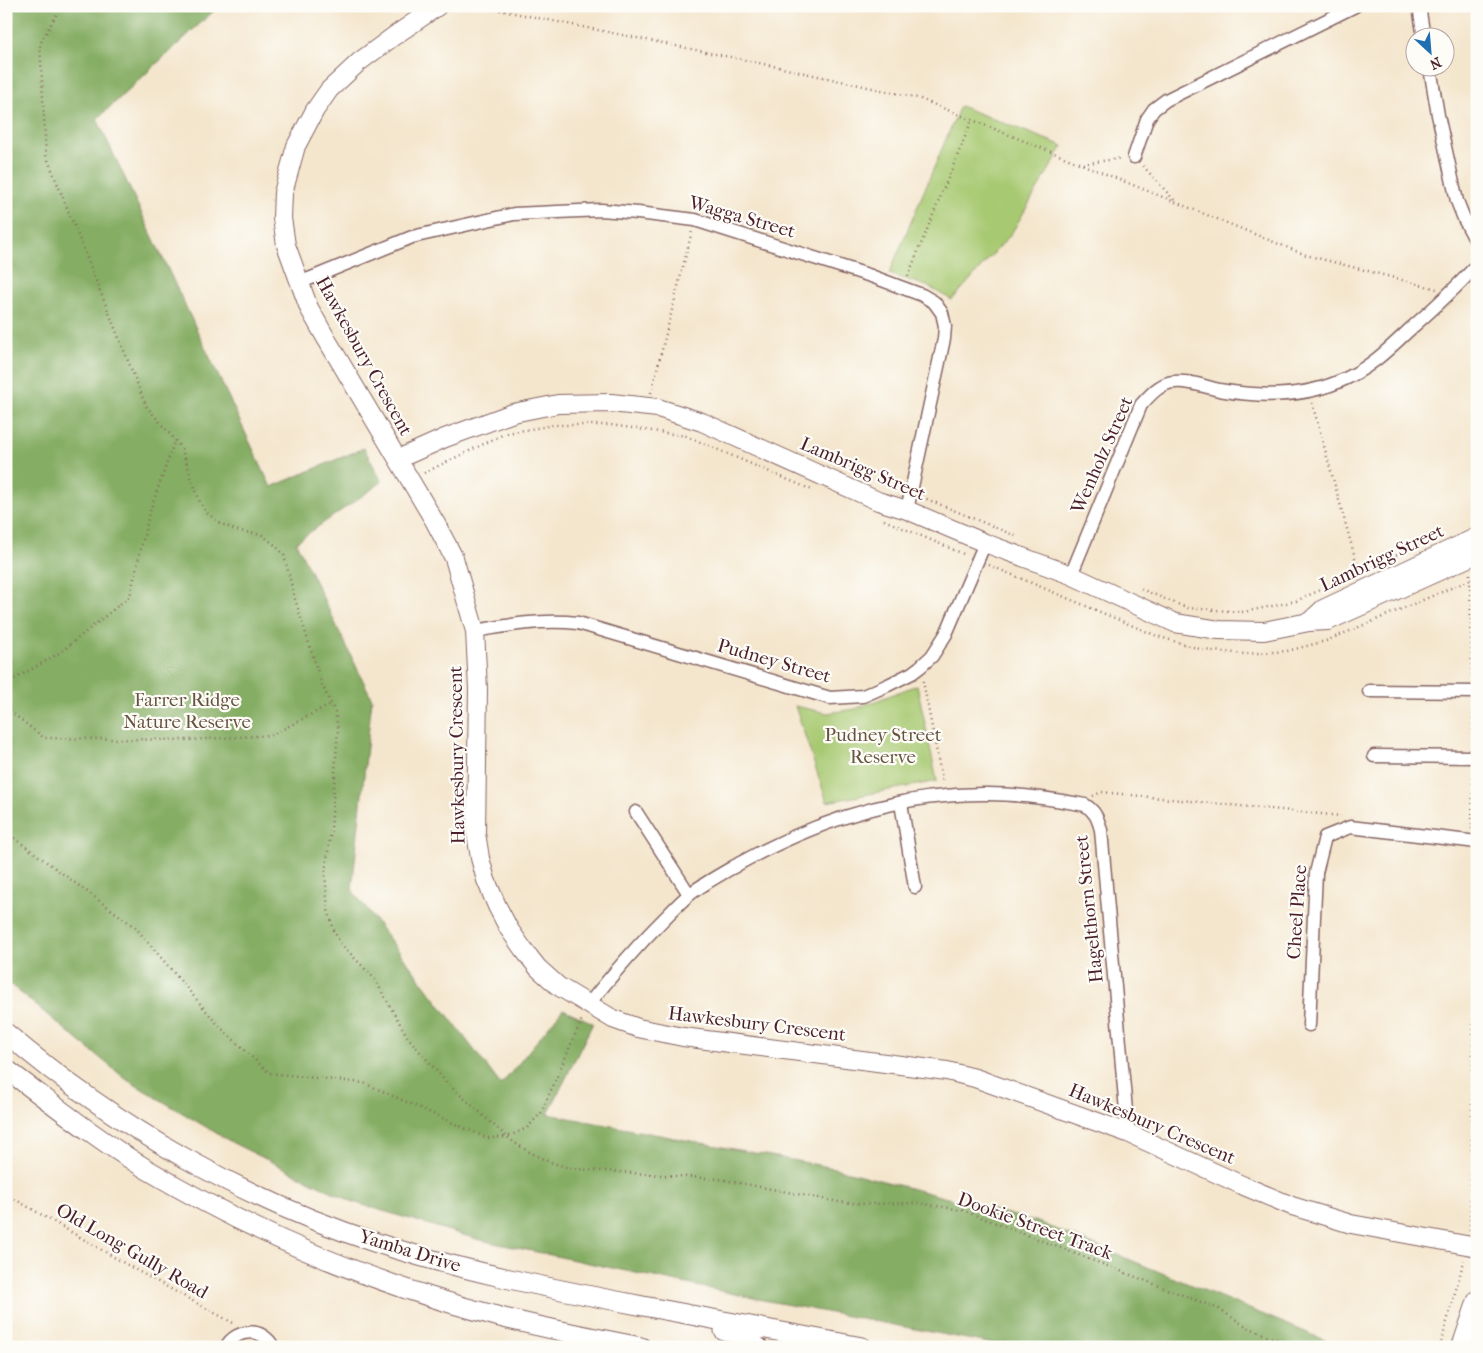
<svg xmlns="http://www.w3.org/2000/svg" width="1483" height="1353" font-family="'IM FELL French Canon',serif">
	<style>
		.green { fill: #a7c971; stroke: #78744e }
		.forest { fill: #85ad63; stroke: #686647 }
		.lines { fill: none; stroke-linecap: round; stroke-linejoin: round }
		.street-casing { stroke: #866564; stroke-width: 15 }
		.secondary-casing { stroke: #866564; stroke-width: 20 }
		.primary-casing { stroke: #866564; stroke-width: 21 }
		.path { stroke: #866564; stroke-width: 2.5; stroke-dasharray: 1 4; stroke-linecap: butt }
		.street { stroke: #fff; stroke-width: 12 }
		.secondary { stroke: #fff; stroke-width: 18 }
		.primary { stroke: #fff; stroke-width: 19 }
		.labels { text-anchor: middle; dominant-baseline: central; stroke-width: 4.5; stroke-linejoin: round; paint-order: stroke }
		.street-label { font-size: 19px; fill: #4a1f2b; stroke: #fdfcf7 }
		.park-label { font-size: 19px; fill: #665240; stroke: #fdfcf7 }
	</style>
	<rect width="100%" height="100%" fill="#fdfcf7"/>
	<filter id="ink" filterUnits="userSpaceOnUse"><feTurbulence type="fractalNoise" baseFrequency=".02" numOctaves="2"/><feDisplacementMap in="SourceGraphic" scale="10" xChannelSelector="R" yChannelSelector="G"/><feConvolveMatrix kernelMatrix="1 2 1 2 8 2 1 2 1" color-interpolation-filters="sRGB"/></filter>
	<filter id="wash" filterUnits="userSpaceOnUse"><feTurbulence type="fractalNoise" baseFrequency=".0096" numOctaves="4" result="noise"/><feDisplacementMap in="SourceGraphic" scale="20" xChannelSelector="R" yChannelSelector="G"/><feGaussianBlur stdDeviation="1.12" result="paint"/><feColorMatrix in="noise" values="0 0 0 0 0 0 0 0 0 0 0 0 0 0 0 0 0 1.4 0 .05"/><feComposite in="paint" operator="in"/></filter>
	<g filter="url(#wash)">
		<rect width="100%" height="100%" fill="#f4e6cd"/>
		<!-- green -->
		<path class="green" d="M960,106L1063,146L1011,234L952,300L927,286L889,274Z
			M917,685L937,781L827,802L795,706L827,713L855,709Z"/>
		<!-- forest -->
		<path class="forest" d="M6,6H219L97,119L271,487L364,448L382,482L296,542L372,699L352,890L501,1085L563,1009L593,1023L548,1114L834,1168L1038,1222L1342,1347H1009L758,1299L480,1240L353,1202L233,1143L127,1080L6,981Z"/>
	</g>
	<g filter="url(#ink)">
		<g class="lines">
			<!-- street casing -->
			<g class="street-casing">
				<path id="street" d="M1419,6L1424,38
					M1430,68L1438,115L1457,201L1465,221L1477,243
					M1134,157L1147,119L1154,109L1166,100L1355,6
					M299,283L412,237L514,214L601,210L638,213L695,220L871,276L922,295L934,302L942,313L945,326L944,339L907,510
					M1071,575L1141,405C1150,395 1160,383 1174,382C1189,380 1205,387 1219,390C1259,397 1300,398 1338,382C1366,371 1387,351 1408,331C1432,310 1455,289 1477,265
					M475,631C509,625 543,619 578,623L830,698L863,696L888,685L912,673L920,667L932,656L946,634L985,543
					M1369,691L1477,692
					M1374,756L1477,757
					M901,803L915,887
					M636,812L689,894
					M588,1005C612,975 636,947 663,920C672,911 681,901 690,894C706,882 725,872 742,862C817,821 901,793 988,794C1020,794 1053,799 1085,805C1095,811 1098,819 1101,830L1128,1133
					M1309,1025L1316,873L1325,837L1350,827L1477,842
					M226,1347C237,1328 263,1327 273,1347"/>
			</g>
			<!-- secondary casing -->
			<g class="secondary-casing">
				<path id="secondary" d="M438,6L394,36L359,62L329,90L315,110L296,146L283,193L282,218L286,245L309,308L327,340L435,522L454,558L475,631L478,689L476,833L480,858L486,880L497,906L509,929L523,949L538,968L558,986L613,1019L638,1028L683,1037L947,1071L975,1078L1128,1133L1244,1186L1292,1206L1351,1224L1477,1247
					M398,459L445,438L513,413L558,404L611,403L658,408L702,422L878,501L907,510L985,543L1071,575L1175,623L1219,630L1264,631L1309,622L1328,621L1477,554
					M1309,622L1323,609L1477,537
					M1461,1347L1477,1300"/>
			</g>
			<!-- primary casing -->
			<g class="primary-casing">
				<path id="primary" d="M6,1033C115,1126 244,1200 380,1244C466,1272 554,1289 643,1306C716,1319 789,1333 862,1347
					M6,1069C53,1104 98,1140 148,1170C257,1235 377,1285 500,1317C547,1329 594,1338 641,1347
					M724,1331L739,1334L758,1347"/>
			</g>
			<!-- path -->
			<path class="path" d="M61,6L40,44L46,155L146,406L175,440L182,450L200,502L207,513L220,523L235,530L262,535L275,545L284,555L295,599L322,685L335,712L338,728L331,830L325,873L328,910L335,933L340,943L374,978L407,1036L421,1053L447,1083L507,1137L527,1128L541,1113L582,1019
				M480,6L750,61L918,98L1306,255L1437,289
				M1083,164L1122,158
				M1143,166L1175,201
				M908,276L972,120
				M651,393L692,231
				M1312,403L1359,572
				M507,433L554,425H611L686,436L812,490
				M424,473L502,435
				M922,497L1018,537
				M884,520L966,555
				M989,565L1157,636L1203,650L1246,654L1287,651L1326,641L1477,577
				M1470,574L1472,679
				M1141,589L1187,608L1244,612L1296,601L1441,535
				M923,681L943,784
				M6,684L61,652L130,596L149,514L175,440
				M1473,704V744
				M6,708L44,738L188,740L272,735L331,704
				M1093,796L1101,792L1341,816
				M1472,826L1477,822
				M1472,829L1473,769
				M6,832L135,927L219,1026L269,1073L364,1083L487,1138L507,1137C528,1153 549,1164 576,1169L719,1179L839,1202L865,1204L918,1203L962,1210L1219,1309L1242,1324L1269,1337L1310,1347
				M6,1194L136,1270L235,1324
				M1470,1230L1476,866L1475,854
				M1440,1347L1464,1260"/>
			<!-- street -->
			<use href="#street" class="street"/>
			<!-- secondary -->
			<use href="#secondary" class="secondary"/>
			<!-- primary -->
			<use href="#primary" class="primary"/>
		</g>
	</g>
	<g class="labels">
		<!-- street labels -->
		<g class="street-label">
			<text transform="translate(742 217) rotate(16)">Wagga Street</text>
			<text transform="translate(364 356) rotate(61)">Hawkesbury Crescent</text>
			<text transform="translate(1102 455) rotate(-66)">Wenholz Street</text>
			<text transform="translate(863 469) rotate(23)">Lambrigg Street</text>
			<text transform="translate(1382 558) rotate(-25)">Lambrigg Street</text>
			<text transform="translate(774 661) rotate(16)">Pudney Street</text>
			<text transform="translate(457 755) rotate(-91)">Hawkesbury Crescent</text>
			<text transform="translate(1089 909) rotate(-96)">Hagelthorn Street</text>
			<text transform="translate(1297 912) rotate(-86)">Cheel Place</text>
			<text transform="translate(757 1024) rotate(7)">Hawkesbury Crescent</text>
			<text transform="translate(1152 1124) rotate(23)">Hawkesbury Crescent</text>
			<text transform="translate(1035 1226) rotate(20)">Dookie Street Track</text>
			<text transform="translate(132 1251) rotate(30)">Old Long Gully Road</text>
			<text transform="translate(410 1251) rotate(17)">Yamba Drive</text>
		</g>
		<!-- park labels -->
		<g class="park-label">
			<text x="187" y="700">Farrer Ridge<tspan x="187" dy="22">Nature Reserve</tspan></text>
			<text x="883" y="735">Pudney Street<tspan x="883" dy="22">Reserve</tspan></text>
		</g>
	</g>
	<!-- margin -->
	<rect width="1483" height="1353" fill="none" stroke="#fdfcf7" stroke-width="25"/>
	<!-- north arrow -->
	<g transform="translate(1430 52) rotate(154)"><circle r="24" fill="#fdfcf7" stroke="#b5a4a5"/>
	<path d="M0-4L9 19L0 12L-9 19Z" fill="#1f6fb2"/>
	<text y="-8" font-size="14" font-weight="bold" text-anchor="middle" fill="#4a1f2b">N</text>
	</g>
</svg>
